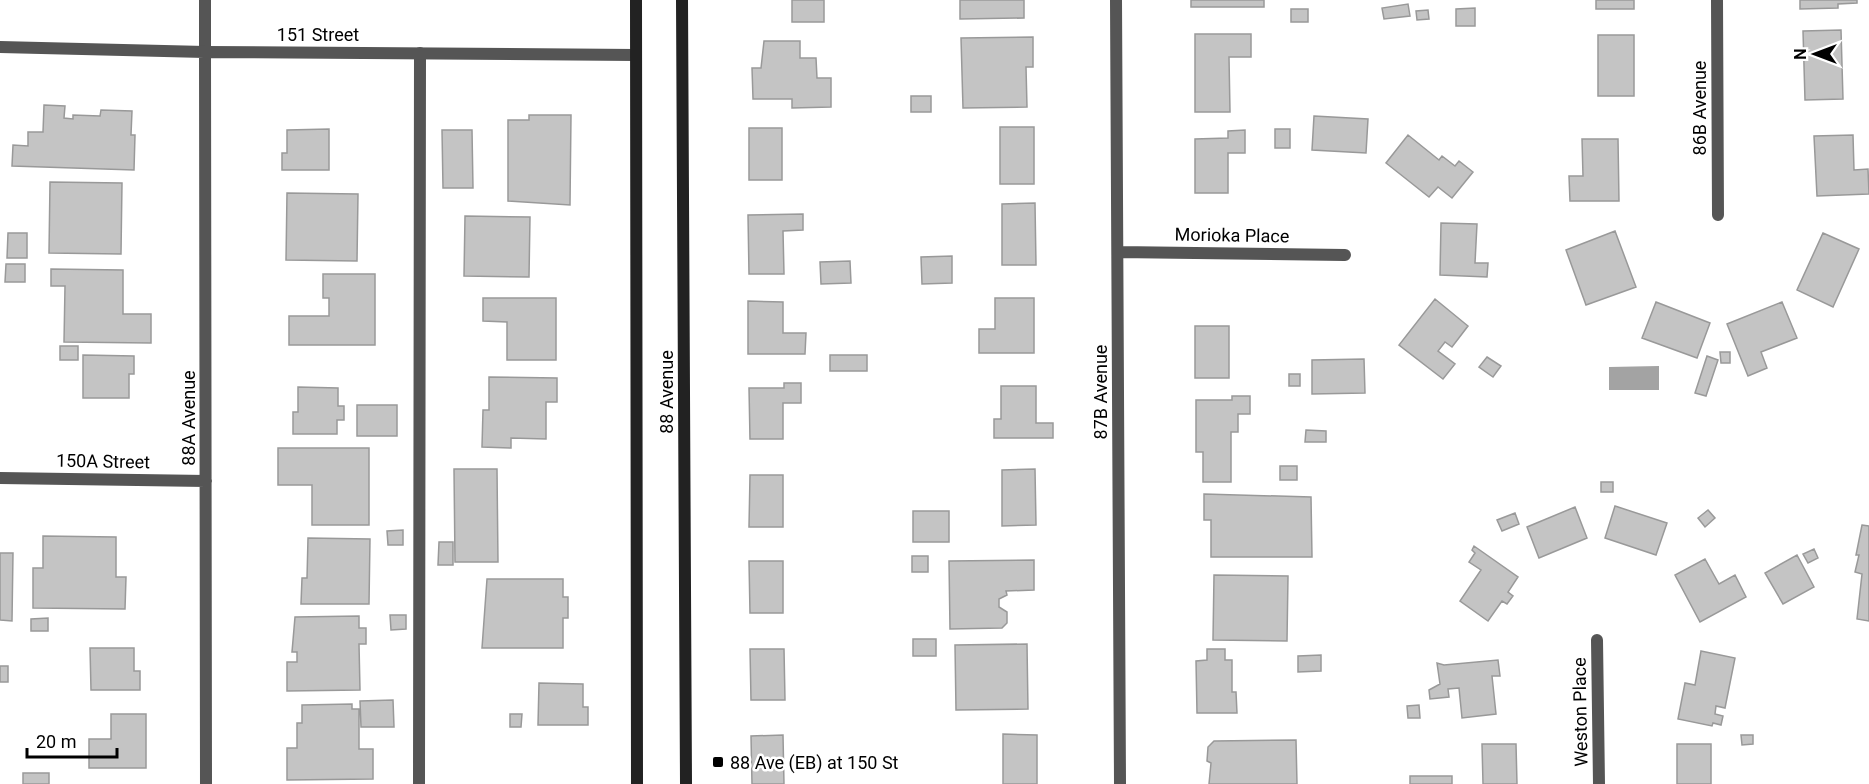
<svg xmlns="http://www.w3.org/2000/svg" width="1869" height="784" font-family="Roboto,sans-serif">
	<style>
		.water { fill: #a3a3a3 }
		.building { fill: #c4c4c4; stroke: #999; stroke-width: 1.5 }
		.lines { fill: none; stroke-linecap: round; stroke-linejoin: round }
		.service { stroke: #555; stroke-width: 12 }
		.minor { stroke: #555; stroke-width: 12 }
		.secondary { stroke: #222; stroke-width: 12 }
		.poi-dot { fill: #000; stroke: #fff; stroke-width: 2 }
		.labels { text-anchor: middle; dominant-baseline: central; stroke-width: 5; stroke-linejoin: round; paint-order: stroke }
		.street-label { font-size: 18px; fill: #000; stroke: #fff }
		.poi-label { font-size: 18px; fill: #000; stroke: #fff; text-anchor: start }
	</style>
	<rect width="100%" height="100%" fill="#fff"/>
	<!-- water -->
	<path class="water" d="M1659,366V390H1609V367Z"/>
	<!-- building -->
	<path class="building" d="M792,0H824V22H792Z
		M960,0H1024V18L960,19Z
		M1191,0H1264V7H1191Z
		M1596,0H1634V9H1596Z
		M1800,0H1857V3L1838,4V8L1800,9Z
		M1408,4L1410,16L1384,19L1382,8Z
		M1475,8V26H1456V9Z
		M1291,9H1308V22H1291Z
		M1428,10L1429,19L1417,20L1416,11Z
		M1841,30L1843,99L1805,100L1803,31Z
		M1195,34H1251V57H1229L1230,112H1195Z
		M1598,35H1634V96H1598Z
		M1033,37V67H1026L1027,107L963,108L961,38Z
		M764,41H800V58H816L817,78H831V107L792,108V99H753L752,68H761Z
		M911,96H931V112H911Z
		M44,105L65,106L64,118L73,119V115L100,116L101,110L132,111L131,135H135L134,170L12,166L13,145L28,146V132H43Z
		M529,115H571L570,205L508,201V120H529Z
		M1314,116L1368,119L1366,153L1312,150Z
		M1000,127H1034V184H1000Z
		M749,128H782V180H749Z
		M329,129V170H282V153H287V130Z
		M1275,129H1290V148H1275Z
		M442,130H472L473,188H443Z
		M1245,130V153H1228V193H1195V139L1228,138V131Z
		M1408,135L1439,160L1442,156L1455,166L1459,161L1473,172L1452,198L1438,187L1429,197L1386,163Z
		M1853,135L1854,170L1868,169L1869,194L1817,196L1814,136Z
		M1582,139H1618L1619,201H1570L1569,176H1583Z
		M50,182L122,183L121,254L49,253Z
		M287,193L358,194L357,261L286,260Z
		M1035,203L1036,265H1002V204Z
		M803,214V230L783,231L784,274H749L748,215Z
		M465,216L530,217L529,277L464,276Z
		M1441,223L1477,224L1475,263H1488L1487,277L1440,275Z
		M1615,231L1636,287L1586,305L1566,250Z
		M8,233H27V258H7Z
		M1823,233L1859,249L1833,307L1797,290Z
		M952,256V283L922,284L921,257Z
		M850,261L851,283L821,284L820,262Z
		M6,264H25V282H5Z
		M51,269L123,270V314H151V343L64,342L65,286H51Z
		M323,274H375V345H289V316H329V298H323Z
		M483,298H556V360H507V322L483,321Z
		M995,298H1034V353H979V329H995Z
		M1435,299L1468,326L1452,347L1445,342L1438,351L1455,364L1443,379L1399,345Z
		M748,301L783,302V333H806L805,354H748Z
		M1656,302L1710,323L1697,358L1642,338Z
		M1782,302L1797,338L1761,352L1767,368L1748,376L1727,324Z
		M1195,326H1229V378H1195Z
		M60,346H78V360H60Z
		M1720,352H1730V363H1721Z
		M83,355L134,356V374H129V398H83Z
		M830,355H867V371H830Z
		M1707,356L1718,360L1706,396L1695,393Z
		M1487,357L1501,366L1493,377L1479,367Z
		M1364,359L1365,393L1312,394V360Z
		M1289,374H1300V386H1289Z
		M489,377L557,378V402H546V439L511,438V448L482,447L483,410H489Z
		M784,383H801V403H783V439H750L749,388H784Z
		M1001,386H1036V423H1053V438H994V419H1001Z
		M298,387L338,388V406H344V420H337V434H293V412H298Z
		M1232,396H1250V414H1238V432H1231V482H1203V452H1196V400H1232Z
		M357,405H397V436H357Z
		M1306,430L1326,431V442H1305Z
		M278,448H369V525H312V485H278Z
		M1280,466H1297V480H1280Z
		M454,469H497L498,562H455Z
		M1035,469L1036,525L1002,526V470Z
		M750,475H783V527H749Z
		M1601,482H1613V492H1601Z
		M1204,494L1311,497L1312,557H1211V520H1204Z
		M1615,506L1667,523L1656,555L1605,538Z
		M1575,507L1587,538L1539,558L1527,527Z
		M1708,510L1715,518L1705,527L1698,518Z
		M913,511H949V542H913Z
		M1515,513L1519,524L1502,531L1497,520Z
		M1862,525L1869,526V621L1857,619L1862,574L1855,572L1859,555H1856Z
		M403,530V545H388L387,531Z
		M43,536L116,537V577H126L125,609L33,608V568H43Z
		M308,538L370,539L369,604H301L302,578H307Z
		M439,542H453V565H438Z
		M1474,546L1518,577L1508,592L1513,596L1507,604L1502,601L1488,621L1460,601L1481,570L1469,562L1475,553L1472,550Z
		M1814,549L1818,558L1808,563L1803,554Z
		M0,553H13L12,621L0,620Z
		M1797,555L1814,587L1783,604L1765,573Z
		M912,556H928V572H912Z
		M1705,559L1719,584L1735,575L1746,597L1700,622L1675,575Z
		M1034,560V590L1006,591L1007,595L999,599V607L1007,612V623L1002,628L950,629L949,561Z
		M749,561H783V613H750Z
		M1214,575L1288,576L1287,641L1213,640Z
		M487,579H563V597H568V618H563V648H482Z
		M390,615H406V629L391,630Z
		M359,616V628H366V644H359L360,690L287,691V662H297V652H292L295,617Z
		M48,618V631H31V619Z
		M913,639H936V656H913Z
		M1027,644L1028,709L956,710L955,645Z
		M90,648H134V671H140V690H91Z
		M750,649H784L785,700H751Z
		M1207,649H1225V660H1232V692H1236L1237,713H1197L1196,661L1207,660Z
		M1701,651L1735,658L1725,708L1716,706L1715,714L1723,716L1721,725L1713,723L1712,726L1678,719L1685,683L1695,685Z
		M1321,655V671L1298,672V656Z
		M1498,660L1500,676H1492L1496,714L1462,718L1459,688L1448,689L1449,697L1430,699L1429,690L1440,684L1437,663L1444,665Z
		M0,666H8V682H0Z
		M539,683L583,684V707H588V725H538Z
		M393,700L394,727H361L360,701Z
		M352,704V709H359V749H373V779L287,780V748H297V723H302V705Z
		M1419,705L1420,718H1408L1407,706Z
		M111,714H146V768H89V739H111Z
		M510,714H522L521,727H510Z
		M1003,734L1037,735V784H1003Z
		M783,735L784,784H752L751,736Z
		M1741,735H1753V744L1742,745Z
		M1296,740L1297,784H1209L1211,763L1207,761L1208,747L1214,741Z
		M1482,744H1516L1517,784H1483Z
		M1677,744H1711V784H1677Z
		M23,773H49V784H23Z
		M1410,776H1452V784H1410Z"/>
	<g class="lines">
		<!-- service -->
		<path class="service" d="M205,0V52
			M419,784L420,53"/>
		<!-- minor -->
		<path class="minor" d="M1116,0L1120,784
			M1717,0L1718,215
			M0,47L205,52L636,55
			M205,52L206,784
			M1118,252L1345,255
			M0,478L206,481
			M1597,640L1599,784"/>
		<!-- secondary -->
		<path class="secondary" d="M636,0L637,784
			M682,0L686,784"/>
	</g>
	<!-- markers -->
	<rect class="poi-dot" x="712" y="756" width="12" height="12" rx="3"/>
	<g class="labels">
		<!-- street labels -->
		<g class="street-label">
			<text x="318" y="34">151 Street</text>
			<text transform="translate(1699 108) rotate(-90)">86B Avenue</text>
			<text transform="translate(1232 235) rotate(1)">Morioka Place</text>
			<text transform="translate(666 392) rotate(-90)">88 Avenue</text>
			<text transform="translate(1100 392) rotate(-90)">87B Avenue</text>
			<text transform="translate(188 418) rotate(-90)">88A Avenue</text>
			<text transform="translate(103 461) rotate(1)">150A Street</text>
			<text transform="translate(1580 712) rotate(-91)">Weston Place</text>
		</g>
		<!-- poi labels -->
		<g class="poi-label">
			<text x="730" y="762">88 Ave (EB) at 150 St</text>
		</g>
	</g>
	<!-- north arrow -->
	<g transform="translate(1815 54) rotate(270)" stroke="#ffffff" stroke-width="4.5" paint-order="stroke">
	<path d="M0-4.5L10 22L0 15L-10 22Z" fill="#000000"/>
	<text y="-9" font-size="16" font-weight="bold" text-anchor="middle" fill="#000000">N</text>
	</g>
	<!-- scale -->
	<path d="M27 748v9h90v-9" fill="none" stroke="#000000" stroke-width="3"/>
	<text x="36" y="748" font-size="18" fill="#000000" stroke="#ffffff" stroke-width="4.5" paint-order="stroke">20 m</text>
</svg>
